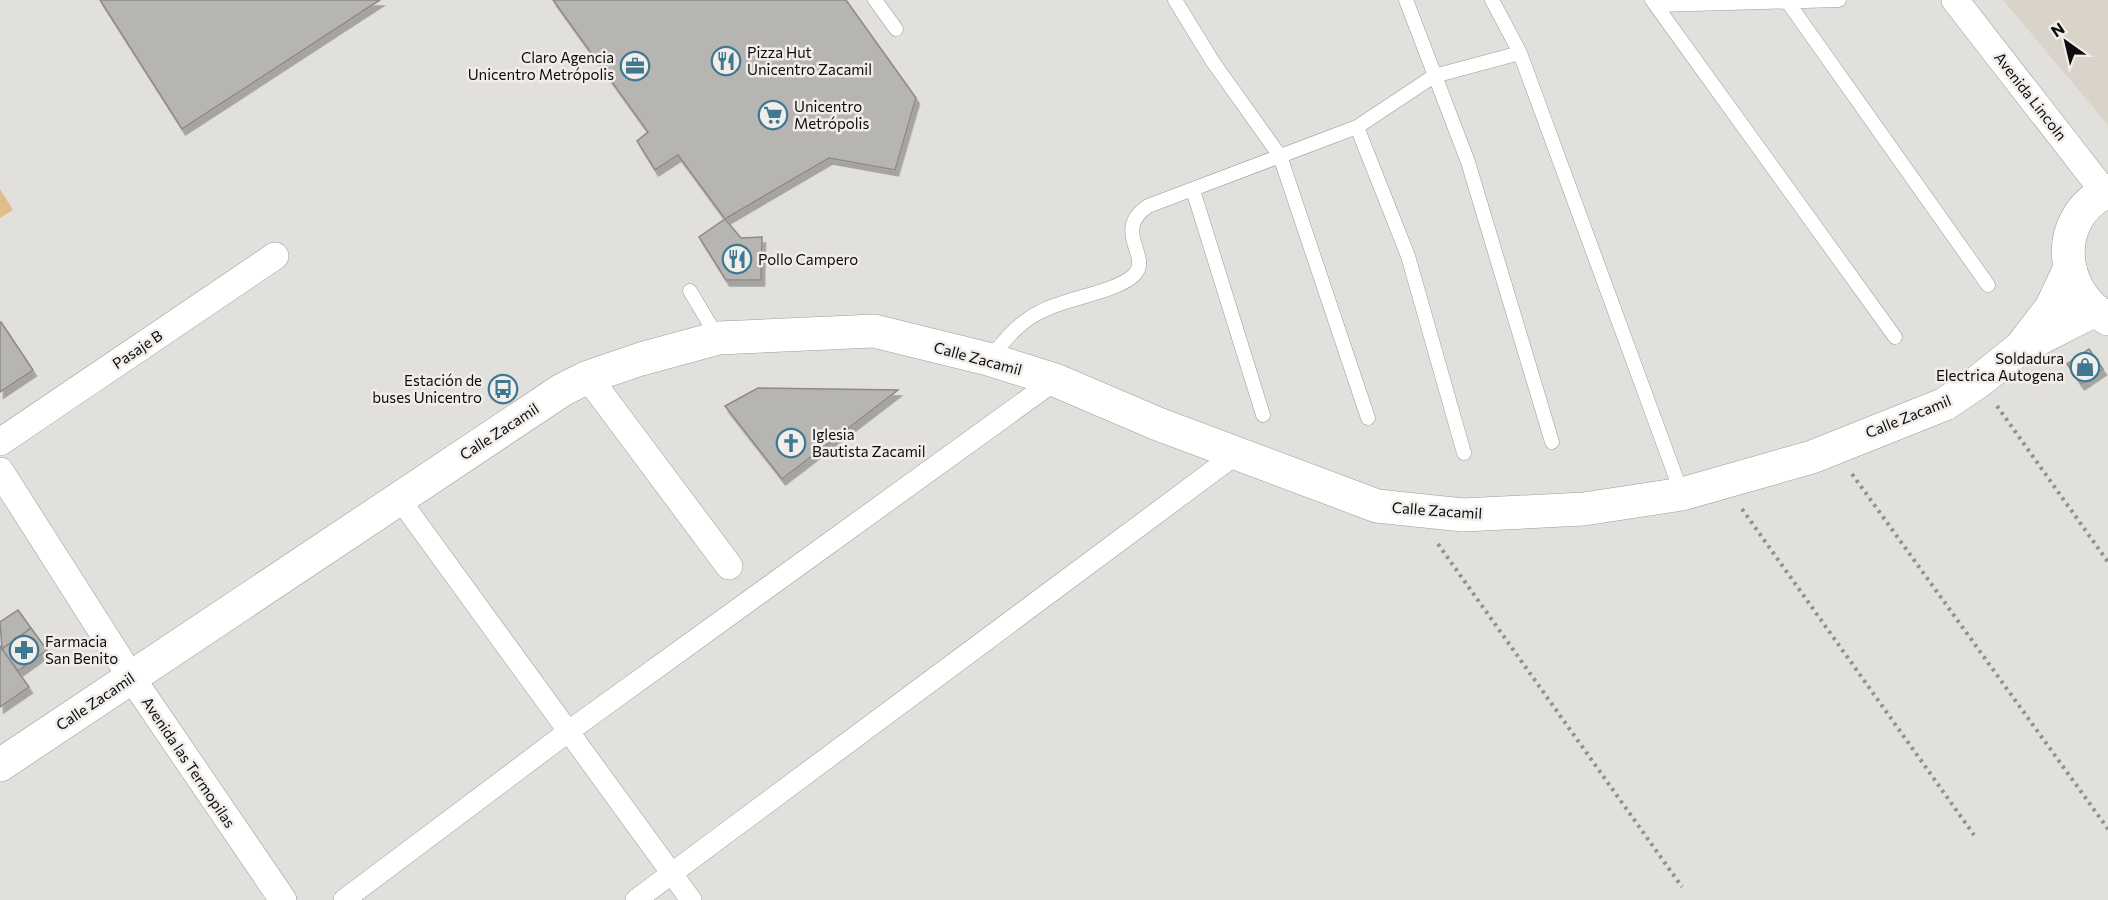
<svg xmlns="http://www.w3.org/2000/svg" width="2108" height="900" font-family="Commissioner,sans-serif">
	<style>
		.built { fill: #d9d3c9 }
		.green { fill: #e0be8c }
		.building { fill: #b7b5b2; stroke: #8d8a87; stroke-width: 1.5; filter: url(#shadow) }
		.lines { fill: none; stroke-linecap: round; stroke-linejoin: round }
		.service-casing { stroke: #9e9b98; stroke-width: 15 }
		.pedestrian-casing { stroke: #9e9b98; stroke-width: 22 }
		.minor-casing { stroke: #9e9b98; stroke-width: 28 }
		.tertiary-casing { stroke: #9e9b98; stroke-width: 34 }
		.path { stroke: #92918e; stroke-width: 4; stroke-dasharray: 3 4.5; stroke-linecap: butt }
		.service { stroke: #fff; stroke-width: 14 }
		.pedestrian { stroke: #fff; stroke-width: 21 }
		.minor { stroke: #fff; stroke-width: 27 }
		.tertiary { stroke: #fff; stroke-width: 33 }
		.labels { text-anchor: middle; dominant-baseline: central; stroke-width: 5; stroke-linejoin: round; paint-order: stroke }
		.poi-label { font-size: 15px; fill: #0d0d0b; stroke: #f0edea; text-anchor: start }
		.street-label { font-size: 15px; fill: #0d0d0b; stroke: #f0edea }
	</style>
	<defs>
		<filter id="shadow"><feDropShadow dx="3.5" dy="6" stdDeviation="0" flood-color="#0004"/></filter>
	</defs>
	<rect width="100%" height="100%" fill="#e2e0dd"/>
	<!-- built -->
	<path class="built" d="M2003,0H2108V125Z"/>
	<!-- green -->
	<path class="green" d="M0,189L13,210L0,218Z"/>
	<!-- building -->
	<path class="building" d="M100,0H380L182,129Z
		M553,0H846L916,98L895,170L829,158L725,219L678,155L655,170L637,141L648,132Z
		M725,219L741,238L762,237L761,280H726L699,237Z
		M1,322L33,370L0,392V323Z
		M2089,349L2103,369L2081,384L2067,364Z
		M758,388L898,390L782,479L725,406Z
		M18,610L31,628L2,649L0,622Z
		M31,628L47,650L18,671L2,649Z
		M0,646L29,687L0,707Z"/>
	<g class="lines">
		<!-- service casing -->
		<g class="service-casing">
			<path id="service" d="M875,0L896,29
				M1175,0L1213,62L1280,156L1368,418
				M1406,0L1468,162L1552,442
				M1492,0L1520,53L1682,494
				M1652,0L1895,337
				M1787,1L1988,285
				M1657,5L1839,0
				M1357,127L1408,256L1464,453
				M1193,190L1263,415
				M690,291L718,338
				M989,359C1004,341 1019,322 1040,312C1064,298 1115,293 1134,275C1153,257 1111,231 1148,206L1357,127L1434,76L1520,53"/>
		</g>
		<!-- pedestrian casing -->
		<g class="pedestrian-casing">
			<path id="pedestrian" d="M398,497L691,900
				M344,900L569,731L1055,380
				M636,900L1236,454"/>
		</g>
		<!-- minor casing -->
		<g class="minor-casing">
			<path id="minor" d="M1955,0L2105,193
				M588,377L729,566
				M0,442L275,256
				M0,471L131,677L283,900"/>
		</g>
		<!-- tertiary casing -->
		<g class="tertiary-casing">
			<path id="tertiary" d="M2108,191C2052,217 2058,291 2108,319
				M2024,343L2051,308L2069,270
				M0,765L562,390L588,377L641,359L718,338L874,331L988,359L1055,380L1158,424L1377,506L1463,515L1584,509L1682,494L1812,457L1945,404L1979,381L2019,349L2093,311"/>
		</g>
		<!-- path -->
		<path class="path" d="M1997,406L2108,562
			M1852,474L2108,829
			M1742,509L1974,835
			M1438,544L1682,887"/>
		<!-- service -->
		<use href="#service" class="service"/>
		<!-- pedestrian -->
		<use href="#pedestrian" class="pedestrian"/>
		<!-- minor -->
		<use href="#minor" class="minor"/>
		<!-- tertiary -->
		<use href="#tertiary" class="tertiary"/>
	</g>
	<!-- icons -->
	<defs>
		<g id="restaurant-ring" transform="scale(1.5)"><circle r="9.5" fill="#f0edea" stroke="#3e7991" stroke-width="1.5"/><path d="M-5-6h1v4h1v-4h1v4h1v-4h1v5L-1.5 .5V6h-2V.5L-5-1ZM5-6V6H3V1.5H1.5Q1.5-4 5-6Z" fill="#3e7991"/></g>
		<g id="office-ring" transform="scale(1.5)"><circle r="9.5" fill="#f0edea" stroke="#3e7991" stroke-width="1.5"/><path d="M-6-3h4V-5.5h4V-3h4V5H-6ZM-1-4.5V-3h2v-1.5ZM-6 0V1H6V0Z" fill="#3e7991"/></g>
		<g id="supermarket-ring" transform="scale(1.5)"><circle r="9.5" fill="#f0edea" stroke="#3e7991" stroke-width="1.5"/><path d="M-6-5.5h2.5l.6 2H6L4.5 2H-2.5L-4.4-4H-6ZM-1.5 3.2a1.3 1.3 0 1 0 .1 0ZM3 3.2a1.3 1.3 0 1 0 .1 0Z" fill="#3e7991"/></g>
		<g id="shop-ring" transform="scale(1.5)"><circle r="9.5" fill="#f0edea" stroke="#3e7991" stroke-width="1.5"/><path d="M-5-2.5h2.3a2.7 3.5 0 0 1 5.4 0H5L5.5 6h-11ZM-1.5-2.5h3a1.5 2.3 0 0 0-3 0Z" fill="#3e7991"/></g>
		<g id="bus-ring" transform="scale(1.5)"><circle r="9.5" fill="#f0edea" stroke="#3e7991" stroke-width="1.5"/><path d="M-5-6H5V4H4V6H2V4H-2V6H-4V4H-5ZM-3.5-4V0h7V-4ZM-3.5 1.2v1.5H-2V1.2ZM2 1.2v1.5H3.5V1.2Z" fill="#3e7991"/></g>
		<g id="church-ring" transform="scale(1.5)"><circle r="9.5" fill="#f0edea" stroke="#3e7991" stroke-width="1.5"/><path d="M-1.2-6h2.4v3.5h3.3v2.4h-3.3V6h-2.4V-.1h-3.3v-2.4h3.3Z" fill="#3e7991"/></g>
		<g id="pharmacy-ring" transform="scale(1.5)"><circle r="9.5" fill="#f0edea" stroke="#3e7991" stroke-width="1.5"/><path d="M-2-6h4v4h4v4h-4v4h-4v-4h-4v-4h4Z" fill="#3e7991"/></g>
	</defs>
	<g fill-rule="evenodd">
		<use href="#restaurant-ring" x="726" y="61"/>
		<use href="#office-ring" x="635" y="66"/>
		<use href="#supermarket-ring" x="773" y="115"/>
		<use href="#restaurant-ring" x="737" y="259"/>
		<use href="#shop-ring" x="2085" y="367"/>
		<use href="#bus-ring" x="503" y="389"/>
		<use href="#church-ring" x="791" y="443"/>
		<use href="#pharmacy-ring" x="24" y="650"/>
	</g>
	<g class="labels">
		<!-- poi labels -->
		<g class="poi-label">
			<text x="747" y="52">Pizza Hut<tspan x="747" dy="17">Unicentro Zacamil</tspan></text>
			<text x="614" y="57" text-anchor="end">Claro Agencia<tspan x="614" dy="17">Unicentro Metrópolis</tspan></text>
			<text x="794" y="106">Unicentro<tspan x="794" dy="17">Metrópolis</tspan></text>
			<text x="758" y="259">Pollo Campero</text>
			<text x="2064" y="358" text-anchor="end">Soldadura<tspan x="2064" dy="17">Electrica Autogena</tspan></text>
			<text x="482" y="380" text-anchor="end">Estación de<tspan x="482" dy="17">buses Unicentro</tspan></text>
			<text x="812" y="434">Iglesia<tspan x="812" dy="17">Bautista Zacamil</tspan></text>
			<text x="45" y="641">Farmacia<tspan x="45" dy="17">San Benito</tspan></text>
		</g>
		<!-- street labels -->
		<g class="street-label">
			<text transform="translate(2031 96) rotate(52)">Avenida Lincoln</text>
			<text transform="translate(137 349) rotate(-34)">Pasaje B</text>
			<text transform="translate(978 358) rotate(15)">Calle Zacamil</text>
			<text transform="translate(1908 416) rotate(-22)">Calle Zacamil</text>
			<text transform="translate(499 431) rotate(-33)">Calle Zacamil</text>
			<text transform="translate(1437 510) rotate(4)">Calle Zacamil</text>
			<text transform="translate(95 701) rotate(-34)">Calle Zacamil</text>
			<text transform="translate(189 762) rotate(56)">Avenida las Termopilas</text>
		</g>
	</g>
	<!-- north arrow -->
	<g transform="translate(2066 42) rotate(326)" stroke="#f0edea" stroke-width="4.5" paint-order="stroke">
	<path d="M0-4.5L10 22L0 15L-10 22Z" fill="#0d0d0b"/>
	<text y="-9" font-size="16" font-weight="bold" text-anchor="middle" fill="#0d0d0b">N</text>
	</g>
</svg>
